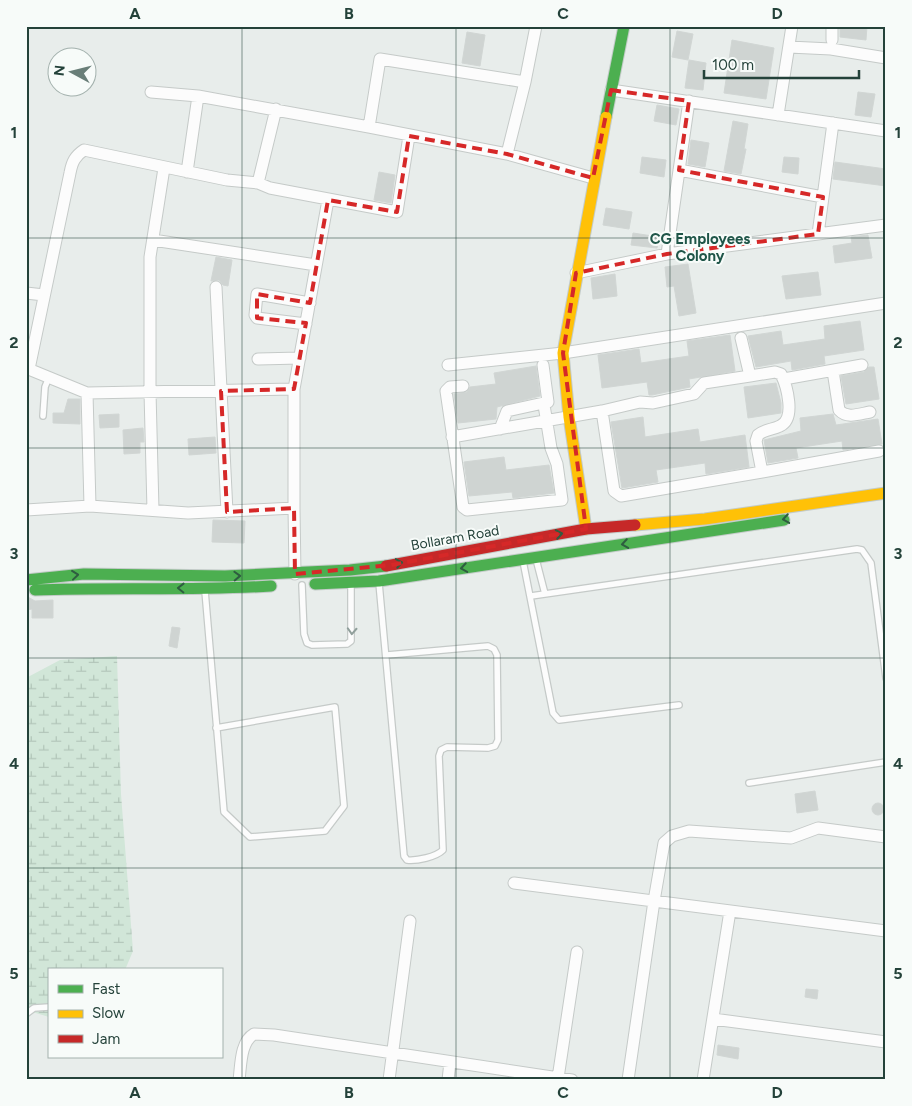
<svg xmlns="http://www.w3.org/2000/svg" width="912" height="1106" font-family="Figtree,sans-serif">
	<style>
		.wetland { fill: url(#wetland-marsh) }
		.building { fill: #cfd4d2; stroke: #d1d6d4 }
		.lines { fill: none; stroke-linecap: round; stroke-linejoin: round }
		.lane-casing { stroke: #c5cac8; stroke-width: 8 }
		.street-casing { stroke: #c5cac8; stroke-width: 13 }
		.fast-casing { stroke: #c3cbc8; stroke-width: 13 }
		.slow-casing { stroke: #c3cbc8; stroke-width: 13 }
		.jam-casing { stroke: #c3cbc8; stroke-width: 13 }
		.lane { stroke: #fcfcfc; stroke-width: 5.5 }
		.street { stroke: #fcfcfc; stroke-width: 11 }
		.fast { stroke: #4caf50; stroke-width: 11 }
		.slow { stroke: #ffc107; stroke-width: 11 }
		.jam { stroke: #c62828; stroke-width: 11 }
		.oneway { stroke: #2e5d40 }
		.oneway2 { stroke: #909f9b }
		.marked { fill: none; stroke: #d62828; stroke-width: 4; stroke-dasharray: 10 6; stroke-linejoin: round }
		.grid { fill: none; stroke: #24423a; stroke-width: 1; stroke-opacity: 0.55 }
		.labels { text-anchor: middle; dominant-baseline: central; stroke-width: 4; stroke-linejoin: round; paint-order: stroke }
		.street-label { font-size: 14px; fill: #24423a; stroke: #f7fbf9 }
		.neighbourhood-label { font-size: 15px; font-weight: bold; fill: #1f5548; stroke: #f7fbf9 }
		.neatline { fill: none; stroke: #24423a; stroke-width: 2 }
		.grid-label { font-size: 16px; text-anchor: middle; font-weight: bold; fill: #24423a }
	</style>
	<defs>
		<pattern id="wetland-marsh" width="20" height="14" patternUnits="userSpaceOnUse" patternTransform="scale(1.25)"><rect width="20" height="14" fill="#d1e6d8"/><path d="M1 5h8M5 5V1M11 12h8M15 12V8" fill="none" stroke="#b3c6ba"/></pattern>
	</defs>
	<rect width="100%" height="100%" fill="#e8edeb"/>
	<!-- wetland -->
	<path class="wetland" d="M117,656L121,794L133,951L125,970H49V1017L26,1010V678L60,660Z"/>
	<!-- building -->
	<path class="building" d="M840,26H867L866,40L840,37Z
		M677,31L693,34L688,60L672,57Z
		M467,32L485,35L480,66L462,63Z
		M732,40L774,48L766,99L724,93Z
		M689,60L706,63L703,90L685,88Z
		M858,92L875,94L871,117L855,115Z
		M657,105L679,109L676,125L654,121Z
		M733,121L748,124L744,149H746L741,174L724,171Z
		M691,140L709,143L705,167L688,164Z
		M642,157L666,160L664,177L640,173Z
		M784,157L799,158L798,174L782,172Z
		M835,162L886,169V186L833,179Z
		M379,172L395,175L391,203L374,200Z
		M606,208L632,212L629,229L603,225Z
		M633,233L659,237L657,248L631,245Z
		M868,235L872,258L835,263L833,246L852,243L851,237Z
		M216,257L232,260L228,286L223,285L219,280L211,281Z
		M688,264L696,313L679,316L674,286L667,287L665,267Z
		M818,272L821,295L786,299L782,276Z
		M615,274L617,296L593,299L591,278Z
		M860,321L864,350L824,356L825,364L792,370L791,361L756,367L748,336L781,331L783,345L825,339L824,326Z
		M730,335L735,371L689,379L690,387L652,395H649L647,382L602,388L598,355L639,349L641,363L689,356L687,341Z
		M536,366L540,396L497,407L496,419L458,423L454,394L467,392L470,387L496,384L494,373Z
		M869,367H874L879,399L846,404L841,376L864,372Z
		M776,383L781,403V413L748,418L744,387Z
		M68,399H80V424L53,423V413H64Z
		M119,414V427L100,428L99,415Z
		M833,414L836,425L878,419L882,444L843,450L842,441L796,448L798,458L768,463L764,440L801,431L800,418Z
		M643,417L645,437L698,429L700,442L745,435L749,467L706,474L705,463L656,470L658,482L622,488L611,422Z
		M143,428L144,442H140V453L124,454L123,430Z
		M215,437L216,453L189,455L188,439Z
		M504,457L506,470L549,465L554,493L513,498L512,492L469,496L464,462Z
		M213,520L245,521L244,543L212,542Z
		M26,596L35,601L53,600V618H32V609L26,610Z
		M172,627L180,628L177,648L169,646Z
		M815,791L818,810L797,813L795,794Z
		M872 809a6 6 0 1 1 12 0a6 6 0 1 1-12 0Z
		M806,989L818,990L817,999L805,997Z
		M718,1045L739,1048L738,1059L717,1055Z"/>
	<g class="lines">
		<!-- lane casing -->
		<g class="lane-casing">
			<path id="lane" d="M43,416L45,387L49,377
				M536,559L545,594
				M523,561L553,713L559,720L679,705
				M379,583L404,856L407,860C417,861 436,857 443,850L439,756L441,750L447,747L488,748L495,746L498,740L497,655L494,649L488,646L387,655
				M302,585L304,634L307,643L312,645L347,644L351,641V584
				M205,591L224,812L250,837L325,831L344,806L335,707L216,728
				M531,596L857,549L862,550L871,563L886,678
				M749,783L886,762
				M26,1014L34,1008L49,1007"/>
		</g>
		<!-- street casing -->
		<g class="street-casing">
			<path id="street" d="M832,40V26
				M789,47L831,49L886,58
				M611,90L886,131
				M151,92L198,96L369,127L507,154L593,178
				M778,115L792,26
				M369,127L380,59L525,82
				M507,154L525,82L536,26
				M679,170L823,197
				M187,172L198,96
				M258,183L276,109
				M818,234L833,123
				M153,240L316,265
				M667,254L689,101
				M576,273L667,254L886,225
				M216,287L227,512
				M26,293L44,295
				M306,324L257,318L255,315L257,294L310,303
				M258,359L300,358
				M448,365L563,353L886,303
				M26,368L87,393L294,389
				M29,369L70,173C72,162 75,156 84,150L227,180L258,183L270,188L397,212L409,136
				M833,371L839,410C847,419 859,414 870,412
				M784,379L862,365
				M463,386L450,387L446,391L463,507L467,510L562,500L557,464L551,448L544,405
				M87,393L90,506L188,513L294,508V389L328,200
				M602,411L614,491L621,496L762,472L756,441L758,435C765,429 772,430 780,426C796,419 787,386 781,374L775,372L750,376L741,338
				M500,429L507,411L548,402L543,365
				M452,437L602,411L640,402L653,403L694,394L704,383L750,376
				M762,472L879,451
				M294,508L295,574
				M26,510L90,506
				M153,510L150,392V257L164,168
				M514,883L886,931
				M713,1019L886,1042
				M558,1078L577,952
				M239,1080C241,1066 240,1042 254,1034L274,1035L572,1080
				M389,1080L410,921
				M448,1080L450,1062
				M628,1080L654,901L664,843L672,836L689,831L791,838L818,828L886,837
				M703,1080L730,911"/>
		</g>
		<!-- fast casing -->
		<g class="fast-casing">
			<path id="fast" d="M606,117L624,26
				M26,580L84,574L225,576L350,570L386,566
				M315,584L379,581L784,520
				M35,590C114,587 192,591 271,586"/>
		</g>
		<!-- slow casing -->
		<g class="slow-casing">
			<path id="slow" d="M635,525L705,519L886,493
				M586,529L569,417L563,353L606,117"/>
		</g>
		<!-- jam casing -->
		<g class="jam-casing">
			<path id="jam" d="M386,566L586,529L635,525"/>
		</g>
		<!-- lane -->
		<use href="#lane" class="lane"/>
		<!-- street -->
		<use href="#street" class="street"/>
		<!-- fast -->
		<use href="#fast" class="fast"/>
		<!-- slow -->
		<use href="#slow" class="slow"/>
		<!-- jam -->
		<use href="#jam" class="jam"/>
	</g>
	<!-- one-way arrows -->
	<defs><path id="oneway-chevron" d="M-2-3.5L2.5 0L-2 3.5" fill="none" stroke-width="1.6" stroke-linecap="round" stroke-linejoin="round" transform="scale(1.25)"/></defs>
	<g class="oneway">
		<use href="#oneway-chevron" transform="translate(786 519) rotate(171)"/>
		<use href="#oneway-chevron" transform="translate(559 534) rotate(-10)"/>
		<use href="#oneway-chevron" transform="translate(625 544) rotate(171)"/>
		<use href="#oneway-chevron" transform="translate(399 563) rotate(-10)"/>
		<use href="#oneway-chevron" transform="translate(464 568) rotate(171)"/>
		<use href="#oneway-chevron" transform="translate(75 575) rotate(-6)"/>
		<use href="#oneway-chevron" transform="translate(237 576) rotate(-2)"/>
		<use href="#oneway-chevron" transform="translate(181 588) rotate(-179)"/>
	</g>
	<use class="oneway2" href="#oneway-chevron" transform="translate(352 631) rotate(93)"/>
	<!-- marked area -->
	<path class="marked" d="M611,90L689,101L679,170L823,197L818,234L667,254L576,273L563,353L586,529L391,565L295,574L294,508L227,512L221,391L294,389L306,323L257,318V294L310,303L328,200L397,212L409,136L507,154L593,178Z"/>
	<!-- grid -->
	<path class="grid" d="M242,26V1080M456,26V1080M670,26V1080M26,238H886M26,448H886M26,658H886M26,868H886"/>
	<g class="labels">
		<!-- street labels -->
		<g class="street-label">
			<text transform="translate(455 538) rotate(-10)">Bollaram Road</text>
		</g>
		<!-- neighbourhood labels -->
		<g class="neighbourhood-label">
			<text x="700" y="239">CG Employees<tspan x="700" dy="17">Colony</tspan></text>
		</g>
	</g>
	<!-- border -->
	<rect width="912" height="1106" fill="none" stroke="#f7fbf9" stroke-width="55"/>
	<!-- legend -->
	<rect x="48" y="968" width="175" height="90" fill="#f7fbf9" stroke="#a3b1ad"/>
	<rect x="58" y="985" width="25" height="8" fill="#4caf50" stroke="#a3b1ad"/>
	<text x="92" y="994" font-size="15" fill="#24423a">Fast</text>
	<rect x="58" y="1010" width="25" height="8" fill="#ffc107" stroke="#a3b1ad"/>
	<text x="92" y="1018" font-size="15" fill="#24423a">Slow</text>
	<rect x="58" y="1035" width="25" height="8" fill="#c62828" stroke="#a3b1ad"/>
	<text x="92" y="1044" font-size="15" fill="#24423a">Jam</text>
	<!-- north arrow -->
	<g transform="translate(72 72) rotate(277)"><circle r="24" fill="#f7fbf9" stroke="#a3b1ad"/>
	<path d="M0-4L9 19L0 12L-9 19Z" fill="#697e78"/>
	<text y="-8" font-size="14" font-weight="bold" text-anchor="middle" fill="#24423a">N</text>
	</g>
	<!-- scale -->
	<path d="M704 70v8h155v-8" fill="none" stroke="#24423a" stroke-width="2.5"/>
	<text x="712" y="70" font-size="15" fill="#24423a" stroke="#f7fbf9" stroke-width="4" paint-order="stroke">100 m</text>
	<rect x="28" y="28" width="856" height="1050" class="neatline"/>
	<g class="grid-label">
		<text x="135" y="19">A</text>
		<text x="349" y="19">B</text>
		<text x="563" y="19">C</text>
		<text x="777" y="19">D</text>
		<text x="14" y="138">1</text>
		<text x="898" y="138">1</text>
		<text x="14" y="348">2</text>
		<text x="898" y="348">2</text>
		<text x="14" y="559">3</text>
		<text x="898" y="559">3</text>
		<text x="14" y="769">4</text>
		<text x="898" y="769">4</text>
		<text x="14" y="979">5</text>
		<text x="898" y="979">5</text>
		<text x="135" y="1098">A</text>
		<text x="349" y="1098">B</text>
		<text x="563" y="1098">C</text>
		<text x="777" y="1098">D</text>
	</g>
</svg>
